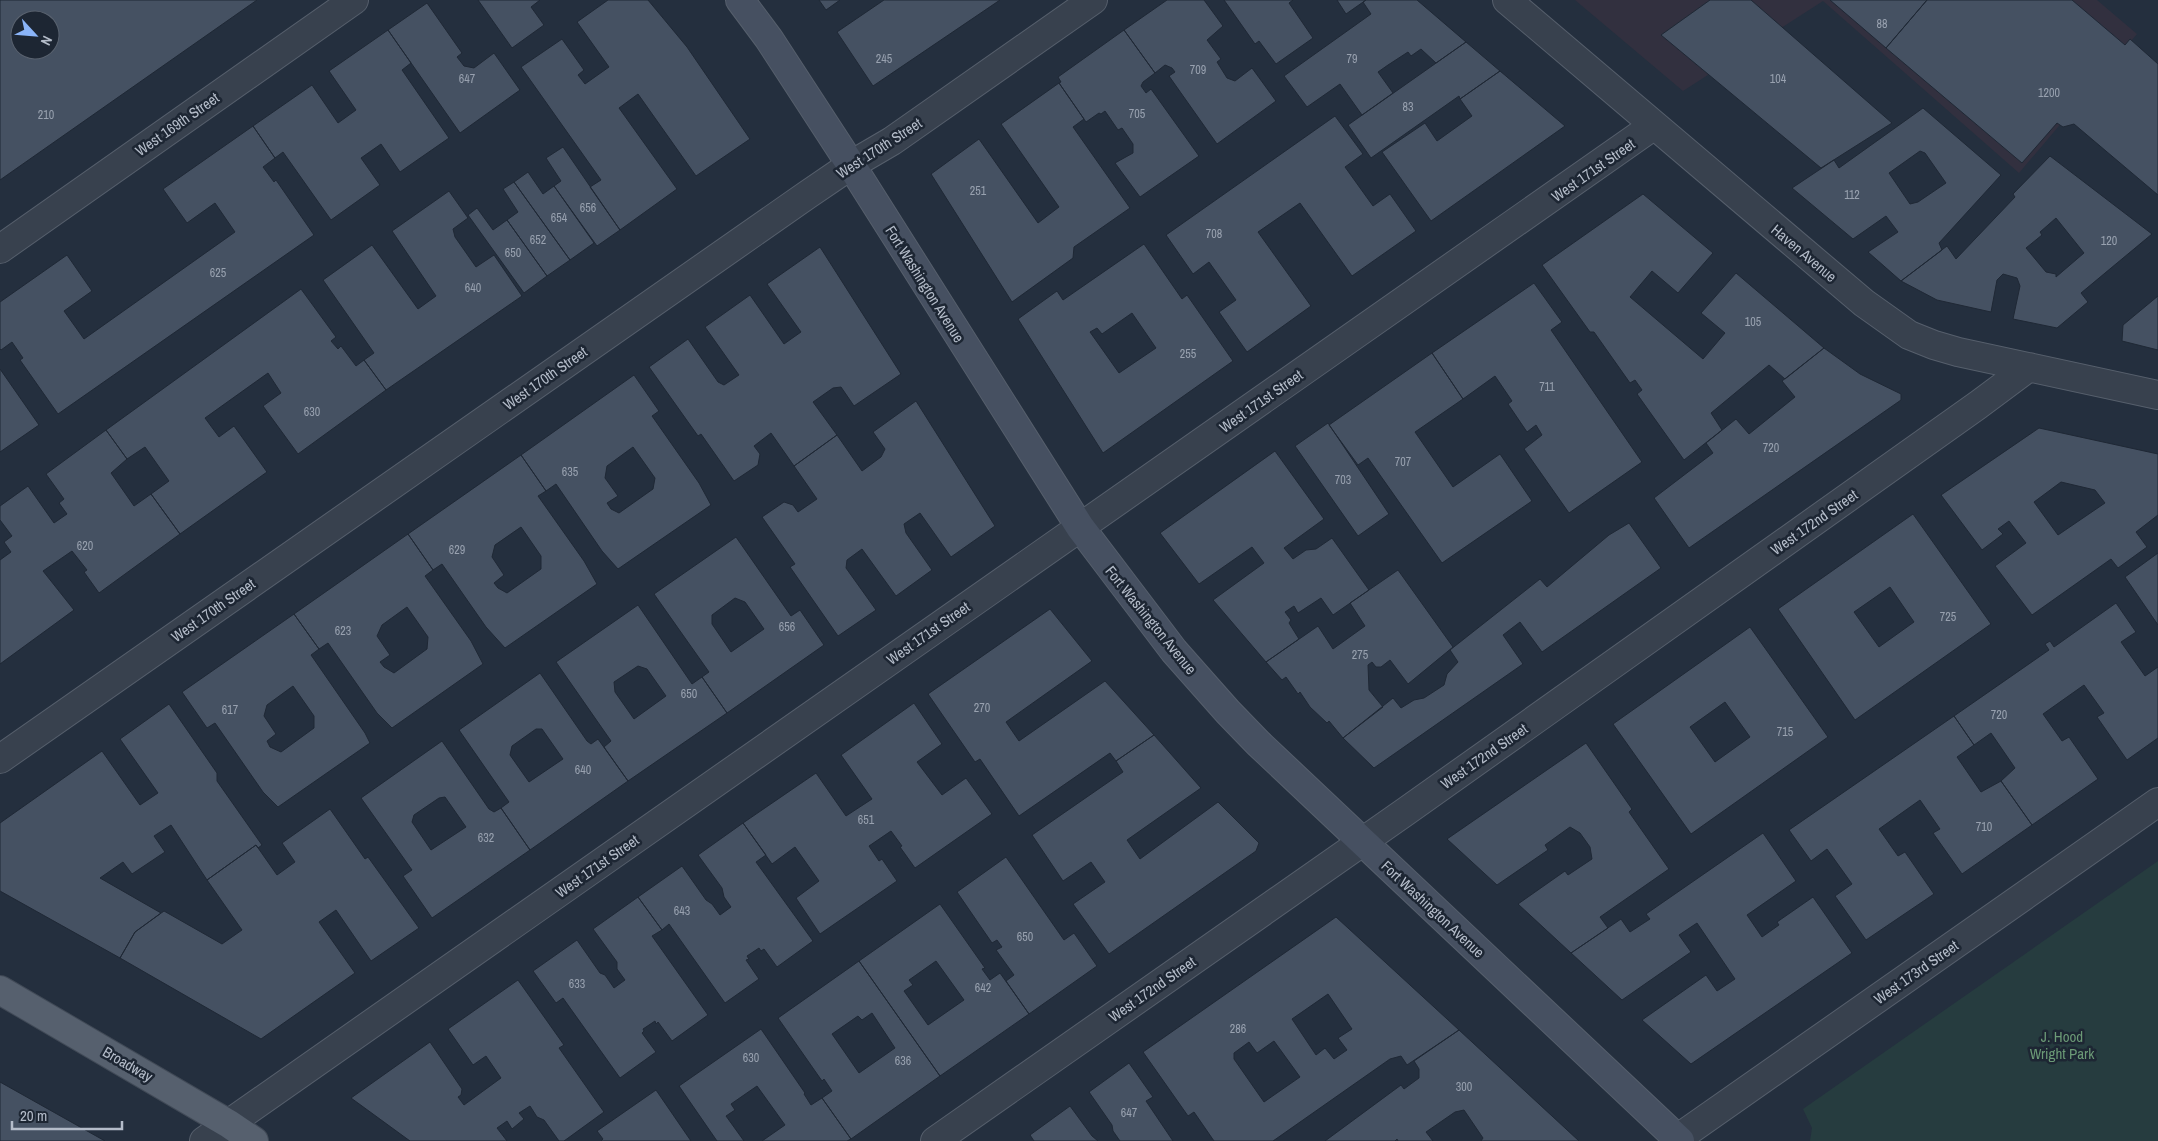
<svg xmlns="http://www.w3.org/2000/svg" width="2158" height="1141" font-family="'Archivo Narrow',sans-serif">
	<style>
		.medical { fill: #32303f }
		.green { fill: #263c3f }
		.building { fill: #455162; stroke: #1f2835; fill-rule: evenodd }
		.lines { fill: none; stroke-linecap: round; stroke-linejoin: round }
		.street-casing { stroke: #565f6c; stroke-width: 30 }
		.secondary-casing { stroke: #565f6c; stroke-width: 30 }
		.primary-casing { stroke: #414a57; stroke-width: 30 }
		.street { stroke: #38414e; stroke-width: 28 }
		.secondary { stroke: #465061; stroke-width: 28 }
		.primary { stroke: #56606e; stroke-width: 28 }
		.labels { text-anchor: middle; dominant-baseline: central; stroke-width: 5; stroke-linejoin: round; paint-order: stroke }
		.number-label { font-size: 12px; fill: #98a1af }
		.street-label { font-size: 15px; fill: #b4bcc9; stroke: #1d2633 }
		.park-label { font-size: 15px; fill: #6b9a76; stroke: #1d2633 }
	</style>
	<rect width="100%" height="100%" fill="#242f3e"/>
	<!-- medical -->
	<path class="medical" d="M1575,0H2097L2137,34L2019,173L1823,1L1683,91Z"/>
	<!-- green -->
	<path class="green" d="M2158,861V1141H1810L1812,1128L1803,1109Z"/>
	<!-- building -->
	<path class="building" d="M0,0H257L0,180ZM20,20H50V50H20Z
		M478,0H540L531,7L544,25L512,48Z
		M608,0H648L687,47L750,139L696,176L638,94L619,108L677,189L620,230L590,187L601,180L521,67L562,39L584,70L578,75L585,84L609,67L577,22Z
		M819,0H840L826,10Z
		M884,0H1000L873,86L837,32Z
		M1167,0H1204L1223,26L1207,40L1221,59L1217,62L1227,78L1235,81L1252,68L1276,101L1217,144L1169,76L1175,72L1172,68L1165,65L1155,73L1124,30Z
		M1224,0H1293L1289,3L1313,38L1276,64L1259,41L1255,44Z
		M1337,0H1366L1346,14Z
		M1366,0H1417L1466,42L1436,63L1421,49L1411,56L1408,52L1388,65L1378,72L1393,93L1362,115L1340,84L1307,107L1284,76L1371,14L1363,2Z
		M1710,0H1751L1892,123L1821,168L1661,35Z
		M1830,0H1927L1886,48Z
		M1927,0H2072L2125,45L2130,39L2158,64V195L2074,124L2063,127L2057,123L2022,163L1886,48Z
		M427,3L462,53L457,57L464,66L474,68L494,53L520,90L460,133L388,30Z
		M388,30L411,63L402,70L449,138L400,172L381,144L361,158L380,185L331,220L283,152L275,158L253,126L312,85L338,123L356,110L329,71Z
		M1124,30L1155,73L1143,82L1141,86L1146,93L1151,89L1199,156L1140,197L1115,163L1133,153V144L1122,128L1118,130L1105,111L1101,114L1099,113L1086,122L1059,83L1061,82L1058,77Z
		M1466,42L1500,71L1460,99L1459,96L1371,158L1348,125Z
		M1500,71L1565,126L1431,221L1382,152L1425,123L1437,141L1472,116L1460,99Z
		M1059,83L1084,119L1073,127L1130,208L1074,247L1073,258L1012,302L931,174L979,139L1038,223L1059,207L1001,124Z
		M1923,108L2001,175L1939,243L1942,250L1901,281L1868,252L1898,232L1886,216L1853,239L1792,188L1834,160L1839,168ZM1920,151L1925,153L1946,183L1918,202L1910,204L1889,173Z
		M1335,116L1363,154L1345,167L1373,206L1390,194L1416,231L1352,276L1300,203L1258,232L1311,306L1247,352L1219,312L1236,300L1209,262L1193,274L1166,235Z
		M253,126L275,158L263,167L274,182L276,180L314,235L58,414L20,360L23,358L12,342L1,350L0,349V302L67,255L92,291L64,311L84,339L235,232L215,203L187,223L163,189Z
		M563,147L620,230L597,246L554,186L561,181L546,158Z
		M2050,156L2152,234L2081,293L2088,302L2057,328L2013,319L2020,286L2017,278L2003,274L1997,280L1991,312L1937,300L1901,281L1947,246L1956,259L2015,197L2013,194ZM2056,218L2084,253L2056,277V274L2046,272L2026,248L2042,235L2040,232Z
		M528,172L543,194L554,186L594,243L570,260L514,182Z
		M514,182L570,260L547,276L507,220L518,212L503,189Z
		M449,191L468,218L453,229L455,237L476,267L494,255L522,296L386,390L364,360L374,353L323,280L372,245L418,309L436,296L392,231Z
		M1643,194L1713,253L1678,293L1652,271L1630,297L1703,359L1725,333L1701,313L1736,273L1824,348L1785,379L1769,365L1711,413L1722,430L1684,460L1637,394L1642,390L1635,380L1630,383L1594,332H1590L1542,265Z
		M477,208L493,230L507,220L547,276L524,293L468,215Z
		M1144,244L1182,299L1187,295L1233,361L1103,453L1018,319L1057,291L1063,300ZM1132,313L1156,348L1119,373L1090,332L1097,328L1102,334Z
		M820,247L901,374L854,406L841,387L833,388L813,402L837,435L794,466L771,433L754,446L760,454L758,465L734,481L701,434L698,436L649,367L688,339L718,382L724,385L739,375L705,327L750,295L784,344L801,332L767,284Z
		M1534,283L1562,322L1551,330L1642,462L1569,513L1524,449L1542,435L1536,425L1527,432L1508,404L1512,401L1495,376L1463,399L1432,353Z
		M301,289L336,337L331,341L338,349L341,346L356,366L364,360L386,390L298,454L263,406L281,393L268,373L205,418L219,437L234,426L267,472L180,534L151,494L169,481L145,447L127,459L106,430Z
		M2158,296V350L2122,341L2123,325Z
		M1824,348L1860,374L1901,394V400L1689,548L1654,498L1713,453L1706,443L1736,419L1749,434L1795,397L1782,381Z
		M1432,353L1463,399L1415,432L1453,487L1500,454L1532,501L1442,563L1368,458L1358,465L1329,425Z
		M0,369L39,425L0,452Z
		M634,375L659,411L652,416L699,483L711,505L618,569L602,551L556,484L546,491L521,455ZM633,447L655,478L653,489L619,513L611,509L607,503L618,496L605,478L607,466Z
		M916,401L995,526L951,557L920,513L904,524L906,533L932,570L896,596L862,549L847,560L846,568L876,610L838,636L790,567L795,564L762,517L784,502L793,505L798,512L817,499L794,466L837,435L862,471L881,457L885,449L873,432Z
		M1328,423L1389,514L1358,536L1295,446Z
		M2039,428L2158,454V515L2136,532L2147,547L2118,568L2111,559L2032,615L1995,566L2026,543L2009,521L1998,529L2003,534L1982,550L1941,495ZM2061,482L2095,490L2105,503L2058,535L2034,502Z
		M106,430L127,459L111,473L134,506L151,494L180,534L99,593L84,572L87,570L72,551L43,571L74,610L0,664V560L11,552L4,542L12,536L0,520V506L28,486L54,523L67,514L59,503L64,499L46,474Z
		M1275,451L1324,519L1284,548L1293,559L1306,550L1316,549L1332,538L1369,590L1333,615L1321,598L1298,613L1294,606L1285,612L1291,620L1289,623L1299,639L1266,662L1213,600L1264,563L1252,547L1199,584L1160,533Z
		M521,455L546,491L538,496L584,561L597,584L505,648L486,627L442,564L433,570L408,534ZM521,527L541,556V569L507,593L498,588L494,583L504,575L492,557L495,545Z
		M1913,514L1991,624L1855,720L1778,609ZM1890,587L1914,622L1879,647L1854,612Z
		M1629,523L1661,568L1542,652L1520,622L1503,635L1523,664L1374,768L1343,738L1393,698L1401,708L1414,700L1424,698L1444,685L1447,674L1458,662L1450,650L1540,579L1547,587L1609,535Z
		M408,534L433,570L425,576L471,641L483,664L392,728L377,713L328,643L319,649L294,614ZM407,607L428,637L427,649L394,673L384,667L380,662L390,655L377,636L382,625Z
		M736,537L791,616L800,610L824,645L727,713L702,677L709,672L654,594ZM735,598L745,602L764,629L731,652L712,624V615Z
		M2158,553V625L2125,577Z
		M1398,570L1453,647L1408,684L1390,660L1381,667H1376L1372,662L1368,665L1369,690L1383,707L1343,738L1329,721L1327,723L1310,707L1300,692L1298,694L1286,677L1282,680L1266,662L1318,626L1333,649L1365,626L1350,603Z
		M2116,603L2136,632L2121,642L2145,676L2158,667V738L2127,760L2097,717L2104,713L2084,685L2043,714L2062,741L2069,737L2098,779L2032,825L2001,781L2015,768L1991,733L1974,745L1954,716L2049,650L2045,644L2050,641L2054,647Z
		M638,605L692,684L702,677L727,713L628,781L604,747L611,741L556,662ZM638,666L647,669L666,696L634,719L615,692L614,682Z
		M1050,609L1092,661L1006,722L1019,741L1105,681L1154,735L1116,761L1110,753L1019,816L980,759L975,762L928,694Z
		M294,614L319,649L311,655L365,733L370,743L278,807L263,792L215,723L207,728L182,692ZM293,686L314,716V728L281,752L270,747L267,741L276,734L264,716L267,705Z
		M1750,627L1828,737L1691,834L1613,724ZM1725,702L1750,737L1715,762L1690,727Z
		M540,673L587,741L591,744L598,739L628,781L530,850L501,808L509,802L459,730ZM536,729H542L563,759L529,782L510,755L512,746Z
		M914,703L942,744L917,762L942,795L966,778L992,814L915,868L900,847L902,846L891,831L869,846L879,861L882,859L897,881L820,934L796,898L819,881L795,847L772,864L743,823L816,773L846,816L872,799L841,755Z
		M169,704L217,773V781L262,845L258,848L256,845L207,880L171,825L154,836L165,852L132,874L123,862L100,878L161,913L135,932L120,958L0,891V823L102,751L140,805L158,793L120,739Z
		M1954,716L1974,745L1957,757L1981,792L2001,781L2032,825L1962,874L1933,833L1940,829L1920,800L1879,829L1898,856L1905,852L1934,894L1866,940L1835,896L1852,884L1827,849L1811,861L1789,830Z
		M1154,735L1201,788L1127,840L1140,859L1218,802L1259,843L1256,851L1109,954L1073,904L1105,882L1091,862L1063,881L1032,835L1123,772L1116,761Z
		M442,741L489,809L494,812L501,808L530,850L432,918L403,876L412,870L361,798ZM445,797L466,827L431,850L412,822L414,815L439,798Z
		M1586,743L1632,809L1629,812L1669,869L1600,917L1608,928L1571,953L1518,904L1565,871L1568,875L1592,859L1590,847L1580,833L1570,827L1545,845L1548,850L1497,885L1447,839Z
		M330,809L365,859L368,857L419,928L371,961L336,910L319,922L355,973L261,1039L120,958L135,932L164,911L222,944L242,930L207,880L256,845L277,875L295,862L282,843Z
		M743,823L766,855L756,862L813,941L777,967L764,949L761,951L759,948L747,956L749,959L746,960L759,979L725,1003L669,924L662,930L638,897L682,866L706,900L712,904L720,915L731,907L724,897L722,888L698,855Z
		M1763,833L1796,881L1747,915L1762,937L1779,925L1777,922L1813,897L1852,953L1691,1064L1642,1020L1706,975L1717,991L1735,979L1697,923L1679,935L1691,952L1622,1000L1571,953L1621,919L1630,932L1650,919L1646,914Z
		M1006,857L1064,940L1074,933L1097,966L1029,1014L1006,981L1014,975L996,950L1002,947L997,940L992,943L957,892Z
		M638,897L662,930L652,936L708,1015L672,1041L658,1022L656,1024L655,1021L643,1029L644,1031L642,1033L656,1052L620,1078L563,998L556,1003L533,971L577,940L600,973L605,975L614,988L625,980L617,969V962L593,929Z
		M940,904L985,968L982,969L990,980L1000,973L1029,1014L940,1076L859,961ZM936,961L964,1000L928,1025L904,991L913,985L909,980Z
		M1336,917L1459,1030L1407,1065L1401,1056L1390,1059L1273,1141H1214L1194,1112L1188,1116L1143,1052ZM1328,994L1352,1029L1338,1038L1347,1050L1334,1059L1325,1048L1316,1055L1292,1019ZM1274,1041L1300,1077L1264,1102L1234,1059V1053L1249,1042L1257,1053Z
		M859,961L940,1076L851,1139L822,1098L832,1091L824,1079L822,1081L778,1018ZM872,1013L895,1048L859,1073L832,1034L858,1016L862,1020Z
		M518,980L564,1045L559,1048L604,1112L564,1141H559L544,1120L537,1117L530,1106L519,1113L524,1119L512,1129L507,1121L497,1128L507,1141H410L351,1098L430,1042L462,1089L461,1095L458,1097L464,1105L501,1078L486,1056L473,1065L448,1029Z
		M761,1029L805,1093L804,1094L811,1105L822,1098L851,1139L847,1141H762L785,1125L757,1086L731,1104L735,1110L726,1116L744,1141H717L679,1086Z
		M1459,1030L1579,1141H1481L1483,1138L1464,1110L1455,1112L1426,1132L1433,1141H1398L1397,1139L1395,1141H1325L1401,1085L1404,1089L1419,1078V1069L1414,1061Z
		M1129,1063L1153,1097L1146,1101L1173,1141H1120L1113,1131L1112,1125L1089,1092Z
		M0,1082L105,1141H0Z
		M656,1090L691,1141H601L603,1139L597,1131Z
		M1070,1106L1092,1136L1098,1141H1034L1030,1135Z"/>
	<g class="lines">
		<!-- street casing -->
		<g class="street-casing">
			<path id="street" d="M1507,0L1864,303L1909,335L1934,345L1958,352L2158,395
				M0,249L354,0
				M0,759L807,195L851,165L892,141L1093,0
				M204,1141L1653,126
				M935,1141L1405,812L1978,405L2029,367
				M1674,1141L2158,802"/>
		</g>
		<!-- secondary casing -->
		<g class="secondary-casing">
			<path id="secondary" d="M740,0L769,39L851,165L1080,527L1174,651L1228,712L1258,743L1680,1141"/>
		</g>
		<!-- primary casing -->
		<g class="primary-casing">
			<path id="primary" d="M0,990L229,1124L254,1141"/>
		</g>
		<!-- street -->
		<use href="#street" class="street"/>
		<!-- secondary -->
		<use href="#secondary" class="secondary"/>
		<!-- primary -->
		<use href="#primary" class="primary"/>
	</g>
	<g class="labels">
		<!-- number labels -->
		<g class="number-label">
			<text x="1882" y="24">88</text>
			<text x="884" y="59">245</text>
			<text x="1352" y="59">79</text>
			<text x="1198" y="70">709</text>
			<text x="467" y="79">647</text>
			<text x="1778" y="79">104</text>
			<text x="2049" y="93">1200</text>
			<text x="1408" y="107">83</text>
			<text x="1137" y="114">705</text>
			<text x="46" y="115">210</text>
			<text x="978" y="191">251</text>
			<text x="1852" y="195">112</text>
			<text x="588" y="208">656</text>
			<text x="559" y="218">654</text>
			<text x="1214" y="234">708</text>
			<text x="538" y="240">652</text>
			<text x="2109" y="241">120</text>
			<text x="513" y="253">650</text>
			<text x="218" y="273">625</text>
			<text x="473" y="288">640</text>
			<text x="1753" y="322">105</text>
			<text x="1188" y="354">255</text>
			<text x="1547" y="387">711</text>
			<text x="312" y="412">630</text>
			<text x="1771" y="448">720</text>
			<text x="1403" y="462">707</text>
			<text x="570" y="472">635</text>
			<text x="1343" y="480">703</text>
			<text x="85" y="546">620</text>
			<text x="457" y="550">629</text>
			<text x="1948" y="617">725</text>
			<text x="787" y="627">656</text>
			<text x="343" y="631">623</text>
			<text x="1360" y="655">275</text>
			<text x="689" y="694">650</text>
			<text x="982" y="708">270</text>
			<text x="230" y="710">617</text>
			<text x="1999" y="715">720</text>
			<text x="1785" y="732">715</text>
			<text x="583" y="770">640</text>
			<text x="866" y="820">651</text>
			<text x="1984" y="827">710</text>
			<text x="486" y="838">632</text>
			<text x="682" y="911">643</text>
			<text x="1025" y="937">650</text>
			<text x="577" y="984">633</text>
			<text x="983" y="988">642</text>
			<text x="1238" y="1029">286</text>
			<text x="751" y="1058">630</text>
			<text x="903" y="1061">636</text>
			<text x="1464" y="1087">300</text>
			<text x="1129" y="1113">647</text>
		</g>
		<!-- street labels -->
		<g class="street-label">
			<text transform="translate(177 124) rotate(-35)">West 169th Street</text>
			<text transform="translate(879 148) rotate(-33)">West 170th Street</text>
			<text transform="translate(1593 170) rotate(-35)">West 171st Street</text>
			<text transform="translate(1804 253) rotate(40)">Haven Avenue</text>
			<text transform="translate(925 284) rotate(58)">Fort Washington Avenue</text>
			<text transform="translate(545 378) rotate(-35)">West 170th Street</text>
			<text transform="translate(1261 401) rotate(-35)">West 171st Street</text>
			<text transform="translate(1814 522) rotate(-35)">West 172nd Street</text>
			<text transform="translate(213 610) rotate(-35)">West 170th Street</text>
			<text transform="translate(1151 620) rotate(51)">Fort Washington Avenue</text>
			<text transform="translate(928 633) rotate(-35)">West 171st Street</text>
			<text transform="translate(1484 756) rotate(-35)">West 172nd Street</text>
			<text transform="translate(597 866) rotate(-35)">West 171st Street</text>
			<text transform="translate(1433 909) rotate(43)">Fort Washington Avenue</text>
			<text transform="translate(1916 972) rotate(-35)">West 173rd Street</text>
			<text transform="translate(1152 989) rotate(-35)">West 172nd Street</text>
			<text transform="translate(128 1064) rotate(30)">Broadway</text>
		</g>
		<!-- park labels -->
		<g class="park-label">
			<text x="2062" y="1036">J. Hood<tspan x="2062" dy="17">Wright Park</tspan></text>
		</g>
	</g>
	<!-- north arrow -->
	<g transform="translate(35 35) rotate(116)"><circle r="24" fill="#1d2633" stroke="#59626f"/>
	<path d="M0-4L9 19L0 12L-9 19Z" fill="#8ab4f8"/>
	<text y="-8" font-size="14" font-weight="bold" text-anchor="middle" fill="#b4bcc9">N</text>
	</g>
	<!-- scale -->
	<path d="M12 1121v8h110v-8" fill="none" stroke="#b4bcc9" stroke-width="2.5"/>
	<text x="20" y="1121" font-size="15" fill="#b4bcc9" stroke="#1d2633" stroke-width="4" paint-order="stroke">20 m</text>
</svg>
